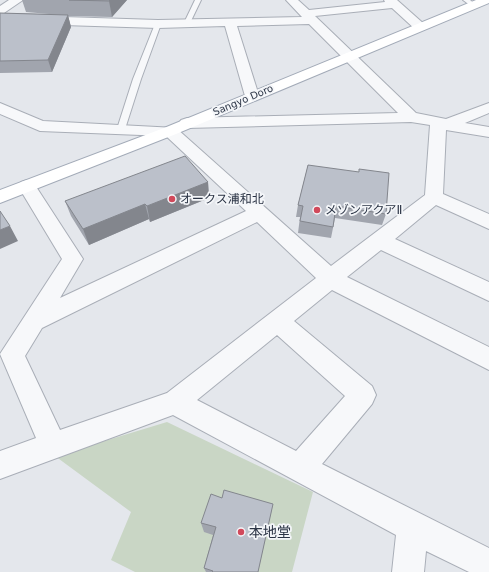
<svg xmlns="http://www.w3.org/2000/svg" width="489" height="572" font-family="'DejaVu Sans','Noto Sans JP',sans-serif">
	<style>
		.green { fill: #c9d6c5 }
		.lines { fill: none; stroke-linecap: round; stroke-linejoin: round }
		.service-casing { stroke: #a9aeb7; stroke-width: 2 }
		.minor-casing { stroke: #a9aeb7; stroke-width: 2 }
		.primary-casing { stroke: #a3abb8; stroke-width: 2 }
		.service { fill: #f7f8fa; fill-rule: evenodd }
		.minor { fill: #f7f8fa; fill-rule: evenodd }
		.primary { fill: #fff; fill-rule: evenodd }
		.wall { fill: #a1a5ae }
		.shaded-wall { fill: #83868d }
		.building { fill: #bbc0ca; stroke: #83868d }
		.poi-dot { fill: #d1495b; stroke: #f4f6f9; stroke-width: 1.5 }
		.labels { text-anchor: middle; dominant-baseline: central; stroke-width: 3.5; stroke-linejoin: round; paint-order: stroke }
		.far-street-label { font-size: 10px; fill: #2b3445; stroke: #f4f6f9 }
		.poi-label { font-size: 12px; fill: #2b3445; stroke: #f4f6f9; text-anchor: start }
		.near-poi-label { font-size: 14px; fill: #2b3445; stroke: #f4f6f9; text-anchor: start }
	</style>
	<rect width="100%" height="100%" fill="#e4e7ec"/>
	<!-- green -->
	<path class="green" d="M167,422L313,492L292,572H135L111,560L131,512L55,456Z"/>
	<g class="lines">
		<!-- service casing -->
		<g class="service-casing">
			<path id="service" d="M195,0H201L190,23L185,24L184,23Z
				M463,0H470L476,5L471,6Z
				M158,22L161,24L141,79L125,129L121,131H118L117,129L133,79L155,24Z"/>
		</g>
		<!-- minor casing -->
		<g class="minor-casing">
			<path id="minor" d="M9,0H23L4,13L0,14V6Z
				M286,0H298L309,10L385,2L384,0H397L424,24L426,27L424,30H416L392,8L315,16L416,113L446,119L489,103V113L465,123L489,127V137L446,130L443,194L489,214V229L436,205L395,239L489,282V301L381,250L347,277L489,347V370L332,290L294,321L372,386L376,395L372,404L322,464L489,548V572H469L426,551L424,572H392L396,535L173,415L0,479V451L36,438L0,354L62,259L18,186L21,182L27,180L33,182L83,259L60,298L246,211L166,136L40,131L0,114V103L43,121L176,128L331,266L425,195L430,125L411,122L187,128L181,126L179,123L181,120L187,118L398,113L309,24L237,26L259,96L257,99L252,100L247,99L245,96L225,26L158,28L0,23V15L158,20L302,17ZM257,222L316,278L167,393L60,430L25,356L42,328ZM277,335L345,396L296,451L197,400Z"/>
		</g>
		<!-- primary casing -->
		<g class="primary-casing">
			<path id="primary" d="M476,0H489V3L176,134L0,203V190L164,128Z"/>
		</g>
		<!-- service -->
		<use href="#service" class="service"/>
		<!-- minor -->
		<use href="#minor" class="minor"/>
		<!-- primary -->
		<use href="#primary" class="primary"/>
	</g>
	<!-- wall -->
	<path class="wall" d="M22,0H127L112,17L68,16L71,27L52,72L0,73V13L49,14L26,12Z
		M308,165L386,214L382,225L335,218L331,238L298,233L300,217H296L298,205Z
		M208,182L209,198L150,222L149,219L89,245L71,216L65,201Z
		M222,498L273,504L258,572H206L204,568L213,535L204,532L201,523Z"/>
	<!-- shaded-wall -->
	<path class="shaded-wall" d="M110,0H127L112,17L109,1Z
		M68,15L71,27L52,72L48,60Z
		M208,182L209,198L150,222L147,206Z
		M145,204L149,219L89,245L83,229Z
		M10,226L18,241L0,249V230Z"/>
	<!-- building -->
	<path class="building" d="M69,0H110L109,1Z
		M0,13L68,15L48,60L0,61Z
		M185,156L208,182L147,206L145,204L83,229L65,201Z
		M308,165L359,172V169L389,173L386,214L336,206L333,227L300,221L303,206L298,205Z
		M0,211L10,226L0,230Z
		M224,490L273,504L258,572H212L213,571L204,568L216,527L201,523L211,494L222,498Z"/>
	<!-- markers -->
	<g class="poi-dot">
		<circle cx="172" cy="199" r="4"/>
		<circle cx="317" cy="210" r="4"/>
		<circle cx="241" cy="532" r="4"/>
	</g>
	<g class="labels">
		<!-- far-street labels -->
		<g class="far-street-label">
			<text transform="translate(243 100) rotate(-23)">Sangyo Doro</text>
		</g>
		<!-- poi labels -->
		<g class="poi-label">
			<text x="180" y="199">オークス浦和北</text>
			<text x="325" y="210">メゾンアクアⅡ</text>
		</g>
		<!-- near-poi labels -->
		<g class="near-poi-label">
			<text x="249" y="532">本地堂</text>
		</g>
	</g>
</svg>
